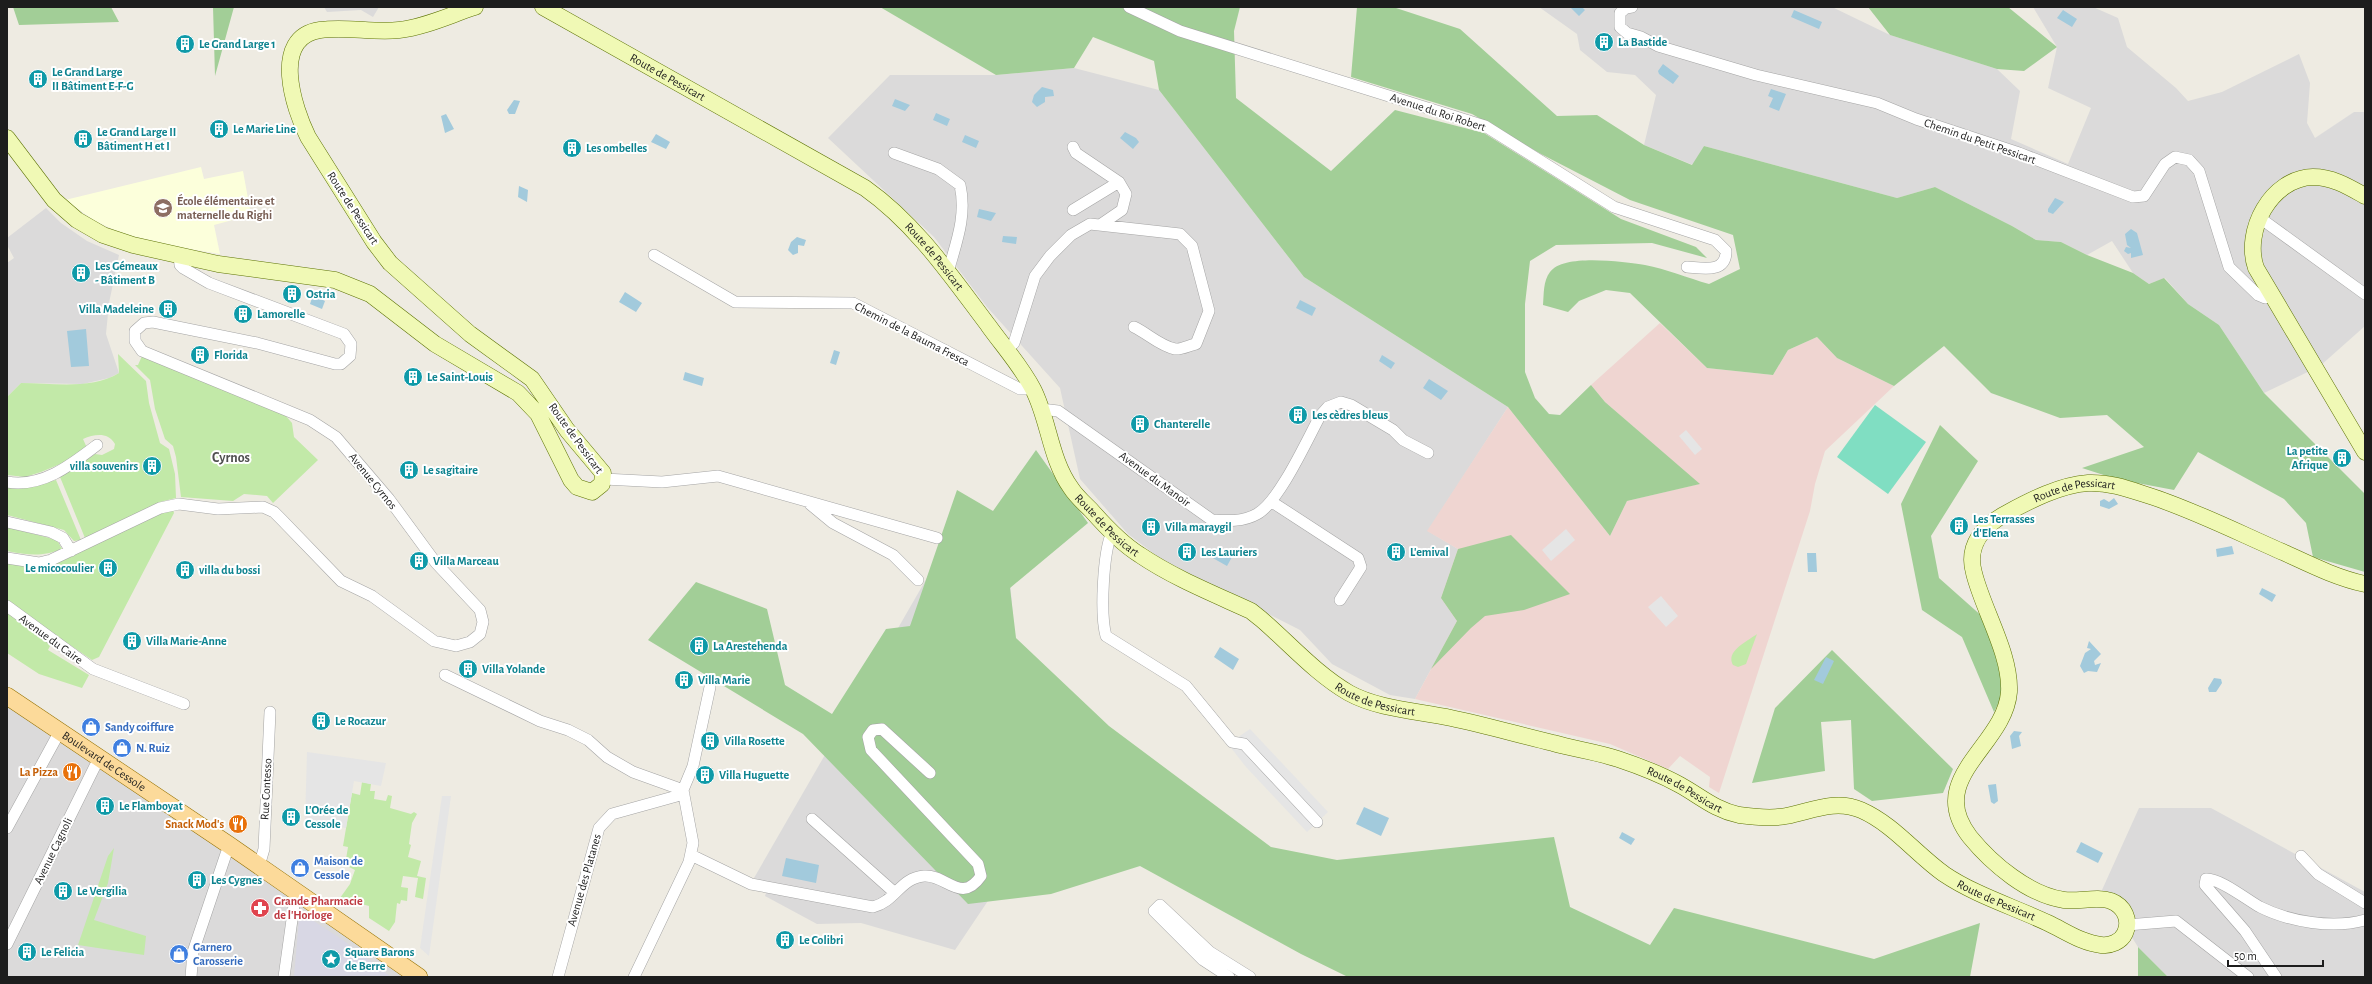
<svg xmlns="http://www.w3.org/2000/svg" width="2372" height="984" font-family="'Alegreya Sans',sans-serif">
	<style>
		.residential { fill: #dbdada }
		.commercial { fill: #efd5d1 }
		.education { fill: #fcffdb }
		.grass { fill: #c2e9a8 }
		.forest { fill: #a2ce97 }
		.pitch { fill: #80dec2 }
		.parking { fill: #e5e5e5 }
		.plaza { fill: #d8d7e4 }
		.water { fill: #a2cadc }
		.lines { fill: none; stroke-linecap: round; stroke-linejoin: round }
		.street-casing { stroke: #a4a4a4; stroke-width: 12 }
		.secondary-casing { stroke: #5d7305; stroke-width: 17 }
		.primary-casing { stroke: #957100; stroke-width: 18 }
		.street { stroke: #fff; stroke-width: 11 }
		.secondary { stroke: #f0f9b5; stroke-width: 16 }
		.primary { stroke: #fcda9a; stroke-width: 17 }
		.labels { text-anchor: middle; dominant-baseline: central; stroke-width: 4; stroke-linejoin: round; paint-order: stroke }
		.culture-label { font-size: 12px; font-weight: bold; fill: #0d838f; stroke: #fff; text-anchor: start }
		.street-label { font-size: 12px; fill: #1d1d1d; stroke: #fff }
		.education-label { font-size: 12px; font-weight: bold; fill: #785e54; stroke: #fff; text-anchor: start }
		.shop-label { font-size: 12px; font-weight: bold; fill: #366cbe; stroke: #fff; text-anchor: start }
		.food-label { font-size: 12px; font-weight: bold; fill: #c56008; stroke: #fff; text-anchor: end }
		.health-label { font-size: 12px; font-weight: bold; fill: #be3a42; stroke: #fff; text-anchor: start }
		.quarter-label { font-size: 14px; font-weight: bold; fill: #505050; stroke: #fff }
	</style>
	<rect width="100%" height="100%" fill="#eeebe2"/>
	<!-- residential -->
	<path class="residential" d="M324,7H379L373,17L361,10L327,12Z
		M1539,7H1832L1890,35L1997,69L2020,91L2011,139L2068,164L2091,108L2048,88L2057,47L2033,7H2093L2118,18L2127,47L2176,88L2188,101L2222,92L2299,54L2310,83L2307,123L2315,138L2354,112H2365V326L2320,366L2264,393L2219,325L2188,304L2165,278L2149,284L2133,273L2112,241L2087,255L2061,242L2036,240L2012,226L1935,187L1897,198L1704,146L1693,165L1644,145L1656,95L1635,75L1607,72L1580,50L1577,34Z
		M1074,68L1159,90L1304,277L1508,407L1428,531L1458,549L1441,598L1457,621L1415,699L1390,695L1332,664L1300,630L1161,559L1128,534L1080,479L1060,388L987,307L934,237L828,138L890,75H996Z
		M46,208L61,223L87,241L119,255L109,303L106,334L119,373L109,378L83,384L21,383L7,397V263L14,258L7,245V238Z
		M943,550L1009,568L1020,706L1036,829L955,950L861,923L817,924L765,896L769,883L754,878Z
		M7,704L425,977H7Z
		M2139,808H2211L2365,892V977H2168L2138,947L2102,890Z"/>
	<!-- commercial -->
	<path class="commercial" d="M1660,323L1707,368L1773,375L1788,350L1817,337L1837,358L1894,386L1825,451L1815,484L1810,511L1719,793L1709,787L1710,777L1680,756L1668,769L1610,744L1415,699L1457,621L1441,598L1458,549L1427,531L1508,407L1610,536L1627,501L1699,484L1605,402L1591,385Z"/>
	<!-- education -->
	<path class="education" d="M201,167L204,179L243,171L251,215L214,225L220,254L171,246L121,233L95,221L65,200Z"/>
	<!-- grass -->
	<path class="grass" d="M118,354L146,381L149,403L160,443L169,449L175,474L176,498L160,502L85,538L60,477L95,454L102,455L114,449L115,444C108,432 95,434 83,439L87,448L70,460L41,472L25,477L7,475V397L21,383C53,383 91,390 119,373Z
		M142,356L285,415L292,423L294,437L318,460L273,503L267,496L244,494L233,501L181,497L176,457L173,446L165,439L155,409L150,380L135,365H138Z
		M56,480L81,540L74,541L64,530L7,515V487H25Z
		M173,510L174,513L99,657L92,660L7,602V563L39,567L51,566L165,511Z
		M7,527L57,540L62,549C42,557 28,555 7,551Z
		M7,611L52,642L48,650L89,675L82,688L39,674L7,653Z
		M1757,634L1746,664L1738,667L1733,665C1725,651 1748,641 1757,634Z
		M362,782L371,784L370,791H375L374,799L386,801L388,795L392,796L390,808L411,814L414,812L417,814L412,823L409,844L411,845L408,857L421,861L417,876L426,878L423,899L415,897L418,878L403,876L401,887L408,888L407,901L401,900L400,904L397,903L395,922L389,931L369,918V906L340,898L350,884L355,870L345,865L348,847L343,846L352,793L360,795Z
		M114,848L108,883L94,920L146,936L144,955L78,945L108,856Z"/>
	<!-- forest -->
	<path class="forest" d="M13,7H111L119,22L19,25Z
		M213,7H234L215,76Z
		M880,7H1240L1234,31L1236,98L1331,171L1395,110L1484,133L1621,219L1696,247L1707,258L1652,243L1556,245L1530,261L1525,304V372L1535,398L1549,414L1560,415L1591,385L1605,402L1700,484L1627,501L1610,536L1508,407L1304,277L1159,90L1154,61L1093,37L1074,68L996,75Z
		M1357,7H1393L1460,29L1557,116L1597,115L1644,145L1692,165L1704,146L1897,198L1935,187L2012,226L2036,240L2061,242L2087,255L2133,273L2149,284L2164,278L2188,304L2219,325L2264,393L2365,494V572L2313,557L2306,523L2284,499L2198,452L2174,490L2116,479L2082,468L2144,447L2107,415L2060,418L1991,393L1944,346L1894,386L1837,358L1817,337L1788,350L1773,375L1707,368L1630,293L1606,290L1579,301L1568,312L1543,305C1544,294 1543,281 1550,272C1564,253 1624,262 1645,265C1666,269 1688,278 1709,284L1740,269L1733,235L1630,200L1541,154L1472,114L1351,77Z
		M1868,7H2008L2057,47L2024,71L1997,69L1890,35Z
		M1940,425L1978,461L1931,536L1939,578L1984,618L2007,687L1994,712L1962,637L1922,610L1901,504Z
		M1036,450L1088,523L1010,588L1016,638L1109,726L1271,847L1337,860L1554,837L1570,907L1650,945L1674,908L1874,959L1980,923L1970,977H1348L1301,954L1140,866L1051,894L968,904L803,734L648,640L696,582L767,609L785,685L832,714L886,629L910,626L957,490L993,511Z
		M1511,535L1570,594L1524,610L1485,616L1471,628L1431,669L1457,621L1441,598L1458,549Z
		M1832,650L1953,769L1943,793L1872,801L1854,789L1851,720L1821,722L1825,771L1752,783L1775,708Z
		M2138,947L2168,977H2138Z"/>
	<!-- pitch -->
	<path class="pitch" d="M1875,405L1926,442L1888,494L1837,457Z"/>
	<!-- parking -->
	<path class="parking" d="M1686,430L1702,449L1695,455L1679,436Z
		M1566,529L1575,540L1551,561L1542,550Z
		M1661,596L1678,616L1666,627L1648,607Z
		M1250,729L1328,812L1307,832L1246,767L1228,744Z
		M307,752L386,763L381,786L354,781L346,828L305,822Z
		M442,796H451L429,956L420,948Z"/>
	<!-- plaza -->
	<path class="plaza" d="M306,916L343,940L391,977H294L299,919Z"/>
	<!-- water -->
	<path class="water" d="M1570,7H1582L1585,10L1579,16Z
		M1794,10L1822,22L1819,29L1791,17Z
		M2063,10L2077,19L2072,27L2057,18Z
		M1663,64L1679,76L1673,84L1659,74L1658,71Z
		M1042,87L1053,90L1054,96L1045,97V102L1037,107L1032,102L1034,95Z
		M1771,89L1786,94L1779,111L1769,107L1773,98L1768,96Z
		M895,99L910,105L905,111L892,106Z
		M514,100L520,101L515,114H509L507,110Z
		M936,113L950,119L947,126L933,120Z
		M446,114L454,129L445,133L441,116Z
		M1125,132L1136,138L1139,142L1133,149L1120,138Z
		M656,134L670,142L666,149L651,142Z
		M965,135L979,141L976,148L962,142Z
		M519,186L528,190L527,202L518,197Z
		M2055,198L2064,202L2053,214L2048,212V209Z
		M979,209L996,213L991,221L977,217Z
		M2131,229L2137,233L2143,255L2131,258V253L2128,254L2124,251L2126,247L2131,248L2127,245L2125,234Z
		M1003,236L1017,237L1016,244L1002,242Z
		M797,237L806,240L804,246L798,245V253L793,255L788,250L791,242Z
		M625,292L642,303L636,312L619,302Z
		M313,295L325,301L322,309L310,304Z
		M1300,300L1316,308L1312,316L1296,308Z
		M86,329L89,366L71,367L67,331Z
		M834,350L840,352L836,365L830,363Z
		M1382,355L1395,363L1391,369L1379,361Z
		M685,372L704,378L702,386L683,380Z
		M1429,379L1448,391L1441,400L1423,388Z
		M2114,498L2118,504L2109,509L2100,506V501L2104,499L2109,502Z
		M2232,546L2234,554L2217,557L2216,549Z
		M1216,548L1232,557L1227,566L1211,557Z
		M1807,553H1816L1817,572H1808Z
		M2262,588L2276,595L2272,602L2259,594Z
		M2089,641L2101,654L2094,661L2095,665L2101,663L2097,672L2088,671L2084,673L2080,666L2085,653L2091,649L2087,648Z
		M1220,647L1239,659L1233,670L1214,657Z
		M1826,657L1834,661L1823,684L1814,680Z
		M2214,678L2221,679L2222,683L2216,692H2209L2208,688Z
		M2014,731L2022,732L2019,736L2021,746L2012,749L2010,736Z
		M1996,784L1998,801L1994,804L1991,802L1988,785Z
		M1364,807L1389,818L1381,836L1356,824Z
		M1622,832L1635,839L1631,845L1619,838Z
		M2081,842L2103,853L2098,863L2076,852Z
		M786,858L819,865L816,883L782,876Z"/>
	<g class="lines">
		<!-- street casing -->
		<g class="street-casing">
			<path id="street" d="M1129,7L1180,31L1485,126L1614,207L1715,240L1726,251C1726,274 1702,268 1687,267
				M1632,7L1626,8L1620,13V27L1627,33L1641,37L1658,46L1756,75L1877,103L1916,119L2019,153L2133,197L2144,196L2165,164L2175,157L2189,160L2199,171L2229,267L2258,295L2265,298L2271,296
				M1073,147L1076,153L1119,182L1126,194L1122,210L1100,225
				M894,153L938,169L960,185C967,216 956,243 948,272
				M1073,210L1119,182
				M2260,218L2365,294
				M654,255L735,302L853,303L1020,389H1033
				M1006,350L1014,343L1035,276L1050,256L1071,235L1090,224L1180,234L1192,246L1209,311L1196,344C1190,345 1181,350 1175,349C1160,346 1147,333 1134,327
				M1041,409L1058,411L1212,520C1227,521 1243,522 1257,514C1279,502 1307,440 1320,416L1328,407L1341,402L1351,405L1393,430L1403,440L1428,453
				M604,479L662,482L718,476L937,538
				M7,482C42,488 71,465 97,445
				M1272,502L1358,558L1361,567L1340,600
				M810,504L833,523L893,555L918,580
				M7,522L51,532L63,538L71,551
				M1112,532C1103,553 1100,614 1106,636L1186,686L1232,742L1244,744L1317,822
				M7,558L39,563L51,560L160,508L179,504L218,509L263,507L274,512L281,519L341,581L372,596L434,641L456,646L470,642L480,634L483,622L480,610L436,563L389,499L336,437L310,420L142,351L135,341V331L144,323L153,322L257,343L335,364H341L350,356L351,344L344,334L209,283L183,268L180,265L179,256
				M7,606L93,669L184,704
				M445,675L540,721L568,730L588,740L607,757L633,772L683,790
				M683,790L693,766L710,687
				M812,819L895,893
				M7,828L60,731
				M691,855L751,884L873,907C896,901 900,878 924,876C946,874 961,905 981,876L978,864L871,750L868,737L873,730L882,729L930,773
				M2301,856L2318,874L2365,903
				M259,866L264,849L270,712
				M2127,925L2176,921L2248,977
				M7,944L99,758
				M191,977L193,952L229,845
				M284,977L296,891
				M558,977L599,828L612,814L684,794
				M634,977L689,862L693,843L683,790
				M1229,977L1203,960L1154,911L1160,905L1210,952L1250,977
				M2276,977L2245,931L2205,885L2206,879C2220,878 2247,900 2260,907C2290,922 2333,929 2365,920"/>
		</g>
		<!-- secondary casing -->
		<g class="secondary-casing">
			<g id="secondary">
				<path id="s1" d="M543,7L865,188C916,224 951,276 988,325C1003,346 1021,366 1033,389C1049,420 1050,459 1071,488C1076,496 1084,503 1091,510C1105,526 1122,544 1140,555C1174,578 1214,594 1251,611L1261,619C1289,643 1316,674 1349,693C1378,709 1418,711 1451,718C1485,725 1519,735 1553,743C1574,749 1597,752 1618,759C1639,766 1660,774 1680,785C1700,796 1715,810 1739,815C1754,817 1771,819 1786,816C1812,811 1835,799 1861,810C1893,824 1916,854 1944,874C1975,895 2014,907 2048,923C2065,931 2082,943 2101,945C2110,946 2121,942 2125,933C2131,920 2124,906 2111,901C2097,896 2079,902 2064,900C2029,895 1992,864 1970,837C1924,778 2005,746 2009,692C2011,654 1983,610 1974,573C1966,545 1984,525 2007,513C2031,500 2060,485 2088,483C2111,482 2131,490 2153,497C2198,512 2241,534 2285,553C2311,565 2337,578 2365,584"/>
				<path d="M7,138L54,200L77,220L103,235L133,245L218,264L335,280L370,294L435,344L518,393L538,414L571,480L577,487L592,492L602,484L603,473L567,430L532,379L470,334L390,263L374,242L308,137C294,109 270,37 320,30C346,26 373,33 399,30C425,27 450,15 475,7"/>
				<path d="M2365,196C2349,187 2333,177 2313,177C2271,178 2243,231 2256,268L2365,452"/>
			</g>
		</g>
		<!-- primary casing -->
		<g class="primary-casing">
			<g id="primary">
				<path id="s2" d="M7,696L229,845L419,977"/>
			</g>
		</g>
		<!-- street -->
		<use href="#street" class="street"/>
		<!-- secondary -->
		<use href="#secondary" class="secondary"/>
		<!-- primary -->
		<use href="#primary" class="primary"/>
	</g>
	<!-- icons -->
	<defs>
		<g id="building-disc" transform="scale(1)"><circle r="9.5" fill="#0f9aa8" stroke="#fff"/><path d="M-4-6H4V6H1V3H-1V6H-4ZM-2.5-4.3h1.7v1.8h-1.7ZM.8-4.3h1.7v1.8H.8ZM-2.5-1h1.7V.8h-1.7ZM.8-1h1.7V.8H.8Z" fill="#fff"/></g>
		<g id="school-disc" transform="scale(1)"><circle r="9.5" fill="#8d6e63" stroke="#fff"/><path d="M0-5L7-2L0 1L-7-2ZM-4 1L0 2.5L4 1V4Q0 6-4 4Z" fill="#fff"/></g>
		<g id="shop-disc" transform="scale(1)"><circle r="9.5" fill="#3f7fe0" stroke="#fff"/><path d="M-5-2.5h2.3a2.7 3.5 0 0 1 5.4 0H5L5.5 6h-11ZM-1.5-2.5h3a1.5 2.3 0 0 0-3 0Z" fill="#fff"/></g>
		<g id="restaurant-disc" transform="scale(1)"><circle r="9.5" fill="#e8710a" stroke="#fff"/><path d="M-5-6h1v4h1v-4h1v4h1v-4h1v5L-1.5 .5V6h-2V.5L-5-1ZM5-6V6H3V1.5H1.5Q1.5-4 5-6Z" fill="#fff"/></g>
		<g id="pharmacy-disc" transform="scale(1)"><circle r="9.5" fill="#e0444e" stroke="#fff"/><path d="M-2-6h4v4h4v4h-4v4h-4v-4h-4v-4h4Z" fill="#fff"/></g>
		<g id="sight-disc" transform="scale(1)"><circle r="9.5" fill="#0f9aa8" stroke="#fff"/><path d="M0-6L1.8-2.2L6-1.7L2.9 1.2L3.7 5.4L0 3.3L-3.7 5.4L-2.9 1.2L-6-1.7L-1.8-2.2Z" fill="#fff"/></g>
	</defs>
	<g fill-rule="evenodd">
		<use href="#building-disc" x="1604" y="42"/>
		<use href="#building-disc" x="185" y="44"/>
		<use href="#building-disc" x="38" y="79"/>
		<use href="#building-disc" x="219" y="129"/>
		<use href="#building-disc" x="83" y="139"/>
		<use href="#building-disc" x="572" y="148"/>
		<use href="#school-disc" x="163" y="208"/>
		<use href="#building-disc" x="81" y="273"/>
		<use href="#building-disc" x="292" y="294"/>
		<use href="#building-disc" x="168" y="309"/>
		<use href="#building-disc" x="243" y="314"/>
		<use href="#building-disc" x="200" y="355"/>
		<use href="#building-disc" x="413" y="377"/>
		<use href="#building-disc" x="1298" y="415"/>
		<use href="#building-disc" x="1140" y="424"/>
		<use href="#building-disc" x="2342" y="458"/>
		<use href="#building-disc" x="152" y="466"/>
		<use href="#building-disc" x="409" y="470"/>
		<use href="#building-disc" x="1959" y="526"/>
		<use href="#building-disc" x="1151" y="527"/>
		<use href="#building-disc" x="1187" y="552"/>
		<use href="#building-disc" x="1396" y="552"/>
		<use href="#building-disc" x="419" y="561"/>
		<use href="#building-disc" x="108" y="568"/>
		<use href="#building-disc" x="185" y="570"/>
		<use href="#building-disc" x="132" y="641"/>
		<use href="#building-disc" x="699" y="646"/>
		<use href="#building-disc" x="468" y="669"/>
		<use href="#building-disc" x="684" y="680"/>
		<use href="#building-disc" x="321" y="721"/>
		<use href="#shop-disc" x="91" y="727"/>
		<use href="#building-disc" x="710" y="741"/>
		<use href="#shop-disc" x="122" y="748"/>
		<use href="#restaurant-disc" x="72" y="772"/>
		<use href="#building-disc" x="705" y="775"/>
		<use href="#building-disc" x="105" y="806"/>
		<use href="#building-disc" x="291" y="817"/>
		<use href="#restaurant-disc" x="238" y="824"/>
		<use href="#shop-disc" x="300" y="868"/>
		<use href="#building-disc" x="197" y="880"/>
		<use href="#building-disc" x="63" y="891"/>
		<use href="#pharmacy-disc" x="260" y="908"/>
		<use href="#building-disc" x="785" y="940"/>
		<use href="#building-disc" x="27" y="952"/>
		<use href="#shop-disc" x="179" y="954"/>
		<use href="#sight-disc" x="331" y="959"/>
	</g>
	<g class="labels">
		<!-- culture labels -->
		<g class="culture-label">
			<text x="1618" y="42">La Bastide</text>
			<text x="199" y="44">Le Grand Large 1</text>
			<text x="52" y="72">Le Grand Large<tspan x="52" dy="14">II Bâtiment E-F-G</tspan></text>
			<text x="233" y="129">Le Marie Line</text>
			<text x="97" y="132">Le Grand Large II<tspan x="97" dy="14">Bâtiment H et I</tspan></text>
			<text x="586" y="148">Les ombelles</text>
			<text x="95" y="266">Les Gémeaux<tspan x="95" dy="14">- Bâtiment B</tspan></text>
			<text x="306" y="294">Ostria</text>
			<text x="154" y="309" text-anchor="end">Villa Madeleine</text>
			<text x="257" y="314">Lamorelle</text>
			<text x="214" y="355">Florida</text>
			<text x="427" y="377">Le Saint-Louis</text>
			<text x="1312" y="415">Les cèdres bleus</text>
			<text x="1154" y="424">Chanterelle</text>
			<text x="2328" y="451" text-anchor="end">La petite<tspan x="2328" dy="14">Afrique</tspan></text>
			<text x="138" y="466" text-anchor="end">villa souvenirs</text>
			<text x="423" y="470">Le sagitaire</text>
			<text x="1973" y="519">Les Terrasses<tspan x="1973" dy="14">d'Elena</tspan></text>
			<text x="1165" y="527">Villa maraygil</text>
			<text x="1201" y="552">Les Lauriers</text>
			<text x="1410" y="552">L'emival</text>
			<text x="433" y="561">Villa Marceau</text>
			<text x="94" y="568" text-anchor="end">Le micocoulier</text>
			<text x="199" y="570">villa du bossi</text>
			<text x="146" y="641">Villa Marie-Anne</text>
			<text x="713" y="646">La Arestehenda</text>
			<text x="482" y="669">Villa Yolande</text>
			<text x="698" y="680">Villa Marie</text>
			<text x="335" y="721">Le Rocazur</text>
			<text x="724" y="741">Villa Rosette</text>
			<text x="719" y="775">Villa Huguette</text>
			<text x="119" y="806">Le Flamboyat</text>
			<text x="305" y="810">L'Orée de<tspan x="305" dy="14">Cessole</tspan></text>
			<text x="211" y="880">Les Cygnes</text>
			<text x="77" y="891">Le Vergilia</text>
			<text x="799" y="940">Le Colibri</text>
			<text x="41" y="952">Le Felicia</text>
			<text x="345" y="952">Square Barons<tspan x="345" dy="14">de Berre</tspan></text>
		</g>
		<!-- street labels -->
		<g class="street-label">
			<text stroke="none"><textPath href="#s1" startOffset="143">Route de Pessicart</textPath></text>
			<text transform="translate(1438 112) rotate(18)">Avenue du Roi Robert</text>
			<text transform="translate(1980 141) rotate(19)">Chemin du Petit Pessicart</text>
			<text transform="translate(353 208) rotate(57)">Route de Pessicart</text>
			<text stroke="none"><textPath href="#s1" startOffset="467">Route de Pessicart</textPath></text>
			<text transform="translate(912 334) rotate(27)">Chemin de la Bauma Fresca</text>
			<text transform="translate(576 438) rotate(54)">Route de Pessicart</text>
			<text transform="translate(1155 479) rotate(36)">Avenue du Manoir</text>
			<text transform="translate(373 481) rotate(51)">Avenue Cyrnos</text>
			<text stroke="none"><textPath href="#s1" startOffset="2566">Route de Pessicart</textPath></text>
			<text stroke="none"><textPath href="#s1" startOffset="791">Route de Pessicart</textPath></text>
			<text transform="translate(51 639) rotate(36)">Avenue du Caire</text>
			<text stroke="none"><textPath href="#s1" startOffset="1115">Route de Pessicart</textPath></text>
			<text stroke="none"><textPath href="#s2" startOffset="117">Boulevard de Cessole</textPath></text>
			<text transform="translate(266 789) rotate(-87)">Rue Contesso</text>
			<text stroke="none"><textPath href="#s1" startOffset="1439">Route de Pessicart</textPath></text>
			<text transform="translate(53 851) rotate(-64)">Avenue Cagnoli</text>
			<text transform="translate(584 880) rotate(-74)">Avenue des Platanes</text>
			<text stroke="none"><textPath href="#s1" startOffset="1787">Route de Pessicart</textPath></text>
		</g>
		<!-- education labels -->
		<g class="education-label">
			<text x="177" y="201">École élémentaire et<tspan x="177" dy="14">maternelle du Righi</tspan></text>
		</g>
		<!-- shop labels -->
		<g class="shop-label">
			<text x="105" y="727">Sandy coiffure</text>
			<text x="136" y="748">N. Ruiz</text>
			<text x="314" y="861">Maison de<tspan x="314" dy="14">Cessole</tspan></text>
			<text x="193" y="947">Garnero<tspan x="193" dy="14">Carosserie</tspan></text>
		</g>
		<!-- food labels -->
		<g class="food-label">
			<text x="58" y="772">La Pizza</text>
			<text x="224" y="824">Snack Mod's</text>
		</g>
		<!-- health labels -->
		<g class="health-label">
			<text x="274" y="901">Grande Pharmacie<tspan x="274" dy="14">de l'Horloge</tspan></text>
		</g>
		<!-- quarter labels -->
		<g class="quarter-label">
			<text x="231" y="458">Cyrnos</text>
		</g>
	</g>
	<!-- border -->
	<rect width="2372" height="984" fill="none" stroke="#1d1d1d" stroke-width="16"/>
	<!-- scale -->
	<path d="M2228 960v6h95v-6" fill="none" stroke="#1d1d1d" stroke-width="2"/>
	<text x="2234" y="960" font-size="12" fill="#1d1d1d" stroke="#ffffff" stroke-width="3" paint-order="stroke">50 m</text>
</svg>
